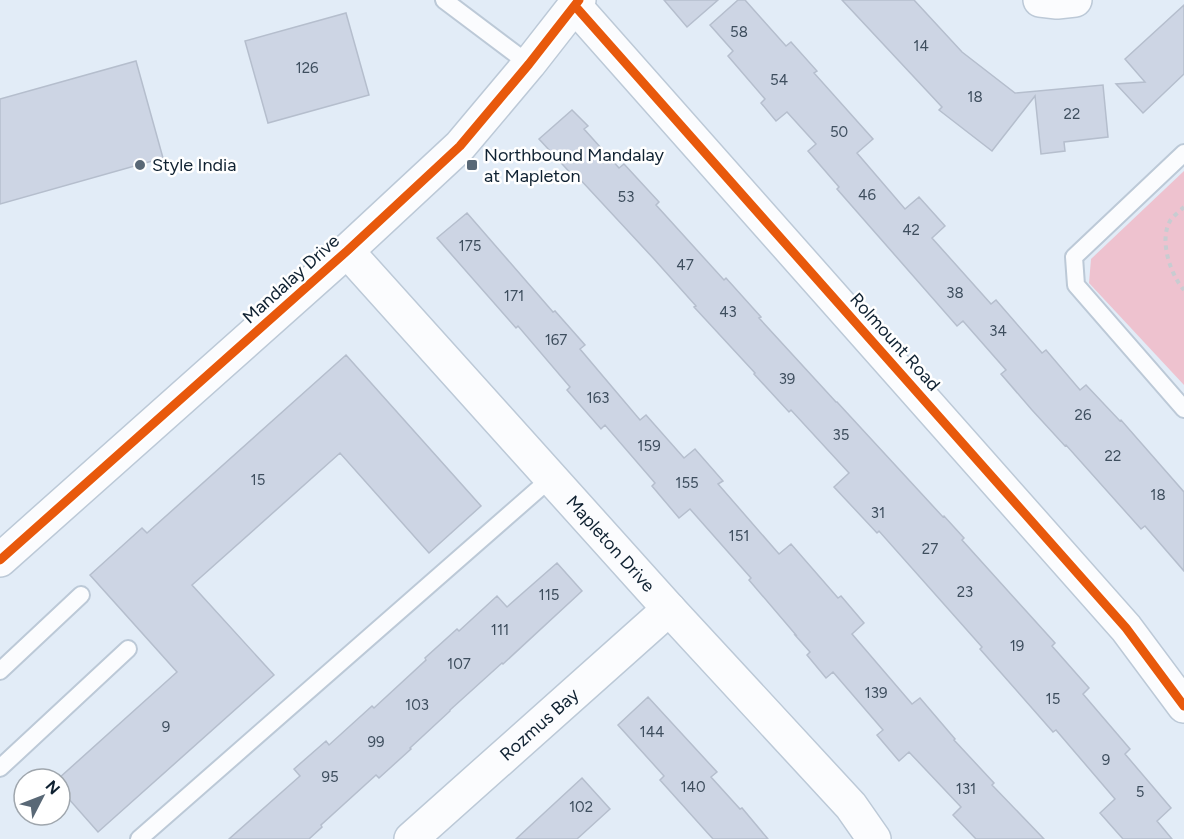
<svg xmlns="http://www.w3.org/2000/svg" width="1184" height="839" font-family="Figtree,sans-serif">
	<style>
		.green { fill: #eec2cf }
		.building { fill: #cdd5e4; stroke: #b5becd; stroke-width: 1.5 }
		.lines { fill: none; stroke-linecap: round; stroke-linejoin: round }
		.service-casing { stroke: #bcc9d7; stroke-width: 20 }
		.minor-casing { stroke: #bcc9d7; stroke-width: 36 }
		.tertiary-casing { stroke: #bcc9d7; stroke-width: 36 }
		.path { stroke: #c8ccd1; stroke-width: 4; stroke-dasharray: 4.5 4.5; stroke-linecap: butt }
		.service { stroke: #fbfcfe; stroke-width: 16 }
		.minor { stroke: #fbfcfe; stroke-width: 33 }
		.tertiary { stroke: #fbfcfe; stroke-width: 33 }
		.cycleway-casing { stroke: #fff; stroke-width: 13 }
		.cycleway { stroke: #e8590c; stroke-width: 9 }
		.poi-dot { fill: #596876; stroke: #fff; stroke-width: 2 }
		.labels { text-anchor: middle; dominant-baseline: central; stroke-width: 5; stroke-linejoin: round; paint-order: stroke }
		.number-label { font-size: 15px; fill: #3e4e5e }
		.poi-label { font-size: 18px; fill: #0f2131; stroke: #fff; text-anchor: start }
		.street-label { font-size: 18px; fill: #0f2131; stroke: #fff }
	</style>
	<rect width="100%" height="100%" fill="#e2ecf7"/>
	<!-- green -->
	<path class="green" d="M1184,171V385L1089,283L1091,259Z"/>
	<!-- building -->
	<path class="building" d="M664,0H718L687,27Z
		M738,0H745L786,46L791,42L817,71L814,73L873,139L857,153L905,209L919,197L945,226L932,238L991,304L996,300L1042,353L1046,350L1080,390L1086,385L1120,421L1121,420L1184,492V571L1145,526L1141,529L1066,445L1065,446L1032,410L1001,374L1006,370L963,321L957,326L837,189L839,187L808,151L816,144L787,112L776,121L761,103L765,99L728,56L733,51L710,25Z
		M842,0H914L962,52L1015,93L1103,85L1108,137L1064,142L1065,151L1041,154L1035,96L992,151L939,110L942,107Z
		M1184,5V74L1143,113L1116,84L1145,82L1125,59Z
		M346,13L369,95L268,123L245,41Z
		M136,61L163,158L0,204V99Z
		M572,110L588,126L584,129L619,168L624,164L659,202L656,205L724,280L726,278L761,317L759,318L836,402H837L943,517L944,516L964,538L962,540L1055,643L1052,646L1089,688L1083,694L1130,749L1125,754L1171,808L1157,821L1172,839H1123L1100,813L1115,799L1056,730L1053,732L980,649L982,647L879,531L877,533L834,487L849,473L791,410L789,412L754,374L755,373L694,307L696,306L654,259L577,176L575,178L539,139Z
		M467,213L553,312L555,311L585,345L580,349L640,420L646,415L684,458L695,449L723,481L718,484L779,554L791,544L838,598L841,596L864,623L852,634L912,704L920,698L955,739L954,740L994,783L992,785L1044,839H976L953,815L961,807L909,752L899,761L877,735L883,730L833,672L826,678L807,655L810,652L795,635H796L749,580L751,578L690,509L679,518L652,486L655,483L605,425L601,429L567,390L570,387L518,326L516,328L437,238Z
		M346,355L481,506L429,553L340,453L192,585L274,675L98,832L60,789V779H58L177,672L90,575L142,528L147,533Z
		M557,563L582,591L503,664L502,663L450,710V711L410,748L411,749L379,778L376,775L321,825L322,827L309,839H229L300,776L294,769L326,741L329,745L372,706L374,708L426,660L425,658L457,629L459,631L497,596L507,607Z
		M648,697L717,772L711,777L740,809L742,808L768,839H713L660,780L664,776L618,725Z
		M582,778L610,809L577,839H516Z"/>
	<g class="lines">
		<!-- service casing -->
		<g class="service-casing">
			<path id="service" d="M444,0L529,64
				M1184,153L1074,257L1076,285L1184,409
				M0,671L81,595
				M0,768L128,649
				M139,839L551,478"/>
		</g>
		<!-- minor casing -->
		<g class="minor-casing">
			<g id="minor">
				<path d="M1040,0L1057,2L1075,0"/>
				<path d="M575,6L1126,628L1184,706"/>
				<path id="s1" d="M347,251L669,609L851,806L874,839"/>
				<path id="s2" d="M411,839L669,609"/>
			</g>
		</g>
		<!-- tertiary casing -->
		<g class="tertiary-casing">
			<path id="tertiary" d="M0,560L347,251L460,146L529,64L579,0"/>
		</g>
		<!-- path -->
		<path class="path" d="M1184,207C1180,211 1173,216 1170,221C1159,240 1170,274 1184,290"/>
		<!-- service -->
		<use href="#service" class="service"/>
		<!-- minor -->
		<use href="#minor" class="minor"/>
		<!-- tertiary -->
		<use href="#tertiary" class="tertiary"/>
		<!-- cycleway casing -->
		<g class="cycleway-casing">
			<path id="cycleway" d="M575,6L1126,628L1184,706
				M0,560L347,251L460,146L529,64L579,0"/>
		</g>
		<!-- cycleway -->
		<use href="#cycleway" class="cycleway"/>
	</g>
	<!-- markers -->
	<g class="poi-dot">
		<circle cx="140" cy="165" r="6"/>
		<rect x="466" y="159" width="12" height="12" rx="3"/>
	</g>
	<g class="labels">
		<!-- number labels -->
		<g class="number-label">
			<text x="739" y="32">58</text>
			<text x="921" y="46">14</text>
			<text x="307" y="68">126</text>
			<text x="779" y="80">54</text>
			<text x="975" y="97">18</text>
			<text x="1072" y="114">22</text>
			<text x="839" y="132">50</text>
			<text x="867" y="195">46</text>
			<text x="626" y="197">53</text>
			<text x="911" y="230">42</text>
			<text x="470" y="246">175</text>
			<text x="685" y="265">47</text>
			<text x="955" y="293">38</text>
			<text x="514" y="296">171</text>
			<text x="728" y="312">43</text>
			<text x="998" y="331">34</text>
			<text x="556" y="340">167</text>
			<text x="787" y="379">39</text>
			<text x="598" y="398">163</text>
			<text x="1083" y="415">26</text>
			<text x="841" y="435">35</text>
			<text x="649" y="446">159</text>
			<text x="1113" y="456">22</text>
			<text x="258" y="480">15</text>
			<text x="687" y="483">155</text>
			<text x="1158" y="495">18</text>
			<text x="878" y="513">31</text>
			<text x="739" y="536">151</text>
			<text x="930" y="549">27</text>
			<text x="965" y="592">23</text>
			<text x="549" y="595">115</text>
			<text x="500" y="630">111</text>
			<text x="1017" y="646">19</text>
			<text x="459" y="664">107</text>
			<text x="876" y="693">139</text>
			<text x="1053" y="699">15</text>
			<text x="417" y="705">103</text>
			<text x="166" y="727">9</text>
			<text x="652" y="732">144</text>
			<text x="376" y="742">99</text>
			<text x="1106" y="760">9</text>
			<text x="330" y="777">95</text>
			<text x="693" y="787">140</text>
			<text x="966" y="789">131</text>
			<text x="1140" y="792">5</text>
			<text x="581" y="807">102</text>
		</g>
		<!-- poi labels -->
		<g class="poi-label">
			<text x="484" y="155">Northbound Mandalay<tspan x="484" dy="21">at Mapleton</tspan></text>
			<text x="152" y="165">Style India</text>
		</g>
		<!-- street labels -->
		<g class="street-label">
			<text transform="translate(291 279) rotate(-42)">Mandalay Drive</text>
			<text transform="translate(895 342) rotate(48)">Rolmount Road</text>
			<text stroke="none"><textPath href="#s1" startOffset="394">Mapleton Drive</textPath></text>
			<text stroke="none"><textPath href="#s2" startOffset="172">Rozmus Bay</textPath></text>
		</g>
	</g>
	<!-- north arrow -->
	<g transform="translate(42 797) rotate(48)"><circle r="28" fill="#ffffff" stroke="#9fa6ad" stroke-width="1.5"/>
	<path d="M0-4.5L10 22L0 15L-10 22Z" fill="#596876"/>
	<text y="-9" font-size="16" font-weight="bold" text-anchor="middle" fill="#0f2131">N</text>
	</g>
</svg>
